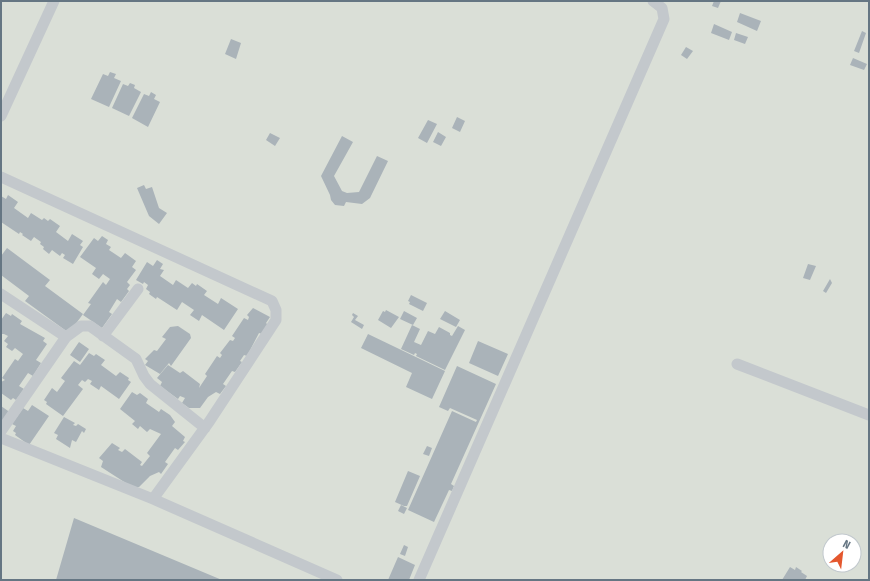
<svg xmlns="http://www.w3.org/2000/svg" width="870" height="581" font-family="'Fira Sans Condensed',sans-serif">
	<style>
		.garden { fill: #dadfd7; fill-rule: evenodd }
		.building { fill: #aab3b9 }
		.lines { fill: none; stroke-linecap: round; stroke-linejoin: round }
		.street { stroke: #c3c8cc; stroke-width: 11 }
	</style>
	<rect width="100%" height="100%" fill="#fafaf8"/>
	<!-- garden -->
	<path class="garden" d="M1,1H869V580H1ZM830,541H854V565H830Z"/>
	<!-- building -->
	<path class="building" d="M714,1H721L718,8L712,6Z
		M740,13L761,21L757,31L737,22Z
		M714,24L732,32L729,40L711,33Z
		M862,31L866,33L859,53L854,51Z
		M736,33L748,37L745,44L734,40Z
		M231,39L241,43L236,59L225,54Z
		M686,47L693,51L687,59L681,55Z
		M853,58L867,64L864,70L850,65Z
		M110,72L116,74L114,78L121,81L109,107L91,99L103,74L108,76Z
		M130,83L135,85L134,88L141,92L129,116L112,108L123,84L128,86Z
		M151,92L156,95L154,99L160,102L148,127L132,118L144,94L149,96Z
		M457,117L465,121L460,132L452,128Z
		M428,120L437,124L427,143L418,138Z
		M438,132L446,137L441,146L433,142Z
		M270,133L280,138L275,146L266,140Z
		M342,136L353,142L334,176L342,191L347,193L359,192L377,156L388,161L370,198L362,204L346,202L344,206L335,205L331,200L330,195L321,176Z
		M144,185L146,189L152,187L159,208L167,213L159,224L149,216L137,188Z
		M8,195L18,202L14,208L28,218L31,213L42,220L44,218L48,221L50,219L60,226L56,232L68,241L72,234L83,241L80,245L83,247L73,264L63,258L65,255L62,253L60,256L52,250L49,254L43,249L44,247L40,244L41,242L34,237L31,241L22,235L23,234L20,232L19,234L1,222V196L6,199Z
		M102,236L108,240L106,244L111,247L109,250L121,258L125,253L136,261L132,267L136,270L127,282L130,285L127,289L129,291L121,302L117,299L109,312L112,314L102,328L83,315L91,304L88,303L103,282L106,285L110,279L103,274L99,279L92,274L96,268L80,257L94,238L98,241Z
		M7,248L50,280L45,286L83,314L69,333L25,301L29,296L1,275V256Z
		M157,260L163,264L160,269L164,270L160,276L173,285L176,280L188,288L192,283L196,286L197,284L207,291L204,295L218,304L221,298L238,309L224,330L202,315L199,321L190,315L194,310L182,302L177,310L157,297L156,299L149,294L150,292L146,289L148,285L144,282L143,284L136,280L147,262L153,266Z
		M808,264L816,266L810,280L803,278Z
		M830,279L832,283L826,293L823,291Z
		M411,295L427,303L423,311L409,304L410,302L408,301Z
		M253,308L270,317L266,323L269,326L262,334L259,333L247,356L244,355L240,361L242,362L235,372L232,371L223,384L226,386L220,394L216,392L208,397L200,408H189L182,403L185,398L180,396L178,399L160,386L162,382L157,378L168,365L180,373L183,371L200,384L199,388L207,376L205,374L217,356L220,358L222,355L220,353L230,340L233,341L235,338L232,336L244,318L248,320L249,317L247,315Z
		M386,310L399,317L391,328L378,320L383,311L385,312Z
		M404,311L417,318L413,325L400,319Z
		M445,311L460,320L456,327L440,319Z
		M6,313L11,316L12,314L22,321L20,324L45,338L43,341L47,344L36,360L41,363L33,376L28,373L19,386L24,389L16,400L13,398L11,400L1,393V382L5,380L2,378L15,359L18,361L23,354L15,348L12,351L6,347L8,344L4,341L8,336L4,334H1V320Z
		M353,313L358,316L355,320L364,325L362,329L351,322L354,317L352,315Z
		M412,325L420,329L414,342L421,345L428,331L435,334L439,327L450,333V335L452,336L458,326L465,330L445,370L416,356L417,354L415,353L414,355L401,349Z
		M178,326L190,334L191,338L171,366L169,363L160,374L145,365L148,361L145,359L154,350L157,351L166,339L162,337L170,327Z
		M368,334L445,371L432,399L406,387L412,373L361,348Z
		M478,341L508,354L498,376L469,363Z
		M79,342L89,349L80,362L70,355Z
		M89,353L94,356L96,354L105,360L101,365L116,376L120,372L129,378L128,380L131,382L119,399L101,386L99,390L90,384L92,381L88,379L85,382L82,380L78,385L83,389L63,416L46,404L47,402L44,400L52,388L57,392L65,381L61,378L74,361L80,365Z
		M457,366L496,384L451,484L454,486L452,491L449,490L434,522L408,510L452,411L476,422L477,420L450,408L448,411L439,407Z
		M132,392L137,395L140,393L148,399L146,403L159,412L161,409L170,415L175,422L172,426L185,437L183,441L185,442L178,450L175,448L165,462L168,464L161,474L159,472L150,476L139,487H132L101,467L103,461L99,458L112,443L120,448L118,450L122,452L125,449L142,462L140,465L142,466L150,456L147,453L161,434L150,429L147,432L140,426L138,429L132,424L135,421L120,409Z
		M32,405L49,416L29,445L15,435L16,433L13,431L16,426L12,424L23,408L28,411Z
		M1,406L11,413L1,428Z
		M64,417L75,423L73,425L76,426L78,424L86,429L84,433L82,431L76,442L72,440L70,448L56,439L58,435L54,433Z
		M427,446L432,448L429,456L423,454Z
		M408,471L420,476L407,506H404L395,502Z
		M401,505L407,508L404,514L398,511Z
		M74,518L222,580H56Z
		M404,545L408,547L405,556L400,554Z
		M398,557L415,565L409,580H388Z
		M790,567L795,570L796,567L802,571L801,572L807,576L805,580H782Z"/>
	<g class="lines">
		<!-- street -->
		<path class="street" d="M1,116L54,1
			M1,177L272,301L276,310V320L209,422L153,499
			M1,294L66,337
			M103,336L138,289
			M737,364L869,415
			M1,431L66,337L81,326H90L136,359L144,376L150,384L205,428
			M1,438L153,499L337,580
			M419,580L664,19L662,8L653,1"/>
	</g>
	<!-- border -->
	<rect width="870" height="581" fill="none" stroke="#657683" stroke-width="4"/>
	<!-- north arrow -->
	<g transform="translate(842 553) rotate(28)"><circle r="19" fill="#ffffff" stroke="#c1c8cd"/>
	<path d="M0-3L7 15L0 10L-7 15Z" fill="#e4572e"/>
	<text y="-6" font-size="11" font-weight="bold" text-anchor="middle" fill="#657683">N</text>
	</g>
</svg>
